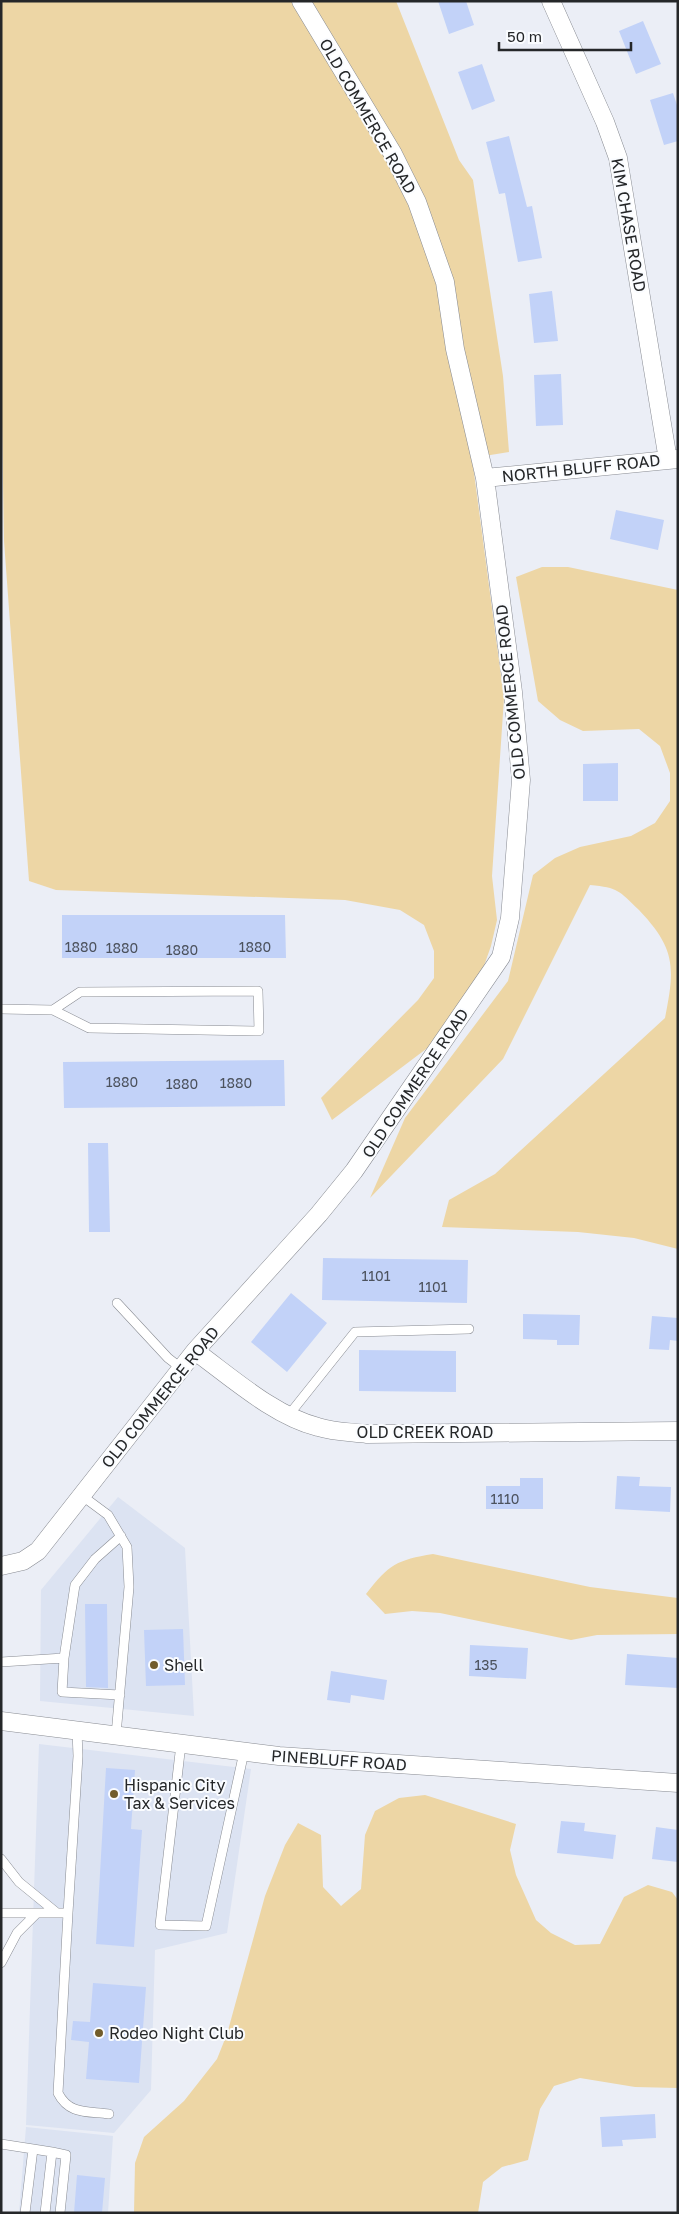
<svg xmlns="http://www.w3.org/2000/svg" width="679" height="2214" font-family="'Golos Text',sans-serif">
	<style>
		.built { fill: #dce3f2 }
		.green { fill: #edd6a5 }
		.building { fill: #c2d2f8 }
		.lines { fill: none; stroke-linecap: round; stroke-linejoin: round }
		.service-casing { stroke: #888b92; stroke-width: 10 }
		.minor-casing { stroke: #888b92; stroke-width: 19 }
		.service { stroke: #fff; stroke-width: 9 }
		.minor { stroke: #fff; stroke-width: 18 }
		.poi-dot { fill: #725d2c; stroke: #fafcff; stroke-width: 2 }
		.labels { text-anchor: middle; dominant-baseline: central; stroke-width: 4; stroke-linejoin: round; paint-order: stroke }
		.number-label { font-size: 14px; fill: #4c525d }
		.street-label { font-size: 16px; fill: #252729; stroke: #fafcff }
		.poi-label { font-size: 16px; fill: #252729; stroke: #fafcff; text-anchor: start }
	</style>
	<rect width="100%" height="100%" fill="#ebeef6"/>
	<!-- built -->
	<path class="built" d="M118,1497L185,1548L194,1716L40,1701L41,1590Z
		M39,1744L251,1769L227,1933L155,1950L151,2090L114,2133L26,2125Z
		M26,2127L113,2136L108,2213H19Z"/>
	<!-- green -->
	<path class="green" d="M1,1H396L459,160L473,180L503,376L509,452L472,458L504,698L492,876L497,920L491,946L474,994L442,1037L332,1120L321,1098L418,1000L434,978V951L424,925L400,910L345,900L56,890L29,881L4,541L1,364Z
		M542,567H568L678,590V1249L634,1238L578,1232L442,1227L449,1200L495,1174L665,1018C675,968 676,949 639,910C618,890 619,888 590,885L503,1059L370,1198L405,1118L508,981L533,875L555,858L580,847L631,836L655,823L670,801V773L660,746L639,729L583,731L560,720L538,701L516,577Z
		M433,1554L590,1587L678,1598V1634L597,1635L571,1640L440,1613L412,1611L385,1614L366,1594C389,1564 397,1560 433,1554Z
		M425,1795L516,1824L510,1850L516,1875L536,1920L551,1933L575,1945L600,1944L624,1897L648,1885L672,1892L678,1900V2088L635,2087L580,2078L554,2086L540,2109L528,2160L502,2167L483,2182L478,2213H134L135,2163L144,2137L184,2101L217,2059L227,2034L265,1896L285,1845L298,1823L321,1835L323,1887L341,1906L361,1889L365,1835L375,1811L399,1798Z"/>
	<!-- building -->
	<path class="building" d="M438,1H466L474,25L449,34Z
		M643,21L661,64L636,74L619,31Z
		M482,64L495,101L472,110L458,72Z
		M673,93L678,108V141L664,145L650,100Z
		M509,136L527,207L532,206L542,258L518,262L505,193L499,194L486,142Z
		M552,291L558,341L534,343L529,294Z
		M561,374L563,425L536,426L534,375Z
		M616,510L664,520L658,550L610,539Z
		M618,763V801H583V764Z
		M62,915H285L286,958H62Z
		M284,1060L285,1106L64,1108L63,1062Z
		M88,1143H108L110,1232H89Z
		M323,1258L468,1260L467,1303L322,1300Z
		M291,1293L327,1323L287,1372L251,1342Z
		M523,1314L580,1315L579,1345H557V1340L523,1339Z
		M652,1316L678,1318V1341L670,1340L669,1350L649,1349Z
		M359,1350L456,1351V1392L359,1391Z
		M617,1476L640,1477L639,1486L671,1487L670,1512L615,1509Z
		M520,1478H543V1509H486V1486H520Z
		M85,1604H107L108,1688L86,1687Z
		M183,1629L185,1685L146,1686L144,1630Z
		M470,1645L528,1648L526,1679L469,1676Z
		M627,1654L678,1658V1688L625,1685Z
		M331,1671L387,1680L384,1700L351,1695L350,1703L327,1700Z
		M106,1768L135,1770L131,1829L142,1830L134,1947L96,1944Z
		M561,1821L585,1823L584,1831L616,1835L613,1859L557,1853Z
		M656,1827L678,1830V1862L652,1859Z
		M93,1983L146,1987L139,2083L86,2079L89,2042L71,2040L73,2021L90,2022Z
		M655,2114L656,2138L622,2140L623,2146L602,2147L600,2117Z
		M77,2175L105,2178L102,2213H74Z"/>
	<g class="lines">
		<!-- service casing -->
		<g class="service-casing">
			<path id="service" d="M1,1009L53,1010L89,1028L259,1031L258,991L80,992L53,1010
				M117,1303L168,1358L181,1368
				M288,1416L355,1332L469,1329
				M81,1495L108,1515L127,1547L129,1587L116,1735
				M1,1662L64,1658
				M120,1695L62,1692L64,1658L75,1585L95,1559L121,1536
				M181,1744L160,1925L206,1926L244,1752
				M1,1859L19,1882L57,1913
				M1,1913H68L58,2093C69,2115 88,2111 109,2114
				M68,1913L78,1756L77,1731
				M1,1963L17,1933L37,1913
				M1,2144L33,2149L25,2213
				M33,2149L52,2152L45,2213
				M52,2152L66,2155L60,2213"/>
		</g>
		<!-- minor casing -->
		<g class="minor-casing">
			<path id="minor" d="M551,1L605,122L618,158L668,460
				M485,478L678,459
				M195,1351C231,1377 274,1416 318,1427C334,1432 351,1432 367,1434L678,1431
				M1,1566L23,1561L38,1551L195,1351L319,1214L354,1171L501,957L510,918L521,780L513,692L485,478L455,349L445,282L417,202L393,154L301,1
				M1,1721L279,1756L678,1783"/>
		</g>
		<!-- service -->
		<use href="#service" class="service"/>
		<!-- minor -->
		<use href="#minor" class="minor"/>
	</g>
	<!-- markers -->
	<g class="poi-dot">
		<circle cx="154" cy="1665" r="5"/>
		<circle cx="114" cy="1794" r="5"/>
		<circle cx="99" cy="2033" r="5"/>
	</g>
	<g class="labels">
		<!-- number labels -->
		<g class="number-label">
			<text x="81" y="946">1880</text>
			<text x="255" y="946">1880</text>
			<text x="122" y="947">1880</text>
			<text x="182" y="949">1880</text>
			<text x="122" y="1081">1880</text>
			<text x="236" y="1082">1880</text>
			<text x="182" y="1083">1880</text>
			<text x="376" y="1275">1101</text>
			<text x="433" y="1286">1101</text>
			<text x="505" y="1498">1110</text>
			<text x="486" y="1664">135</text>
		</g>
		<!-- street labels -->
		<g class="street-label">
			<text transform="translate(368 116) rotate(60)">OLD COMMERCE ROAD</text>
			<text transform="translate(629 225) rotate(80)">KIM CHASE ROAD</text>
			<text transform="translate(581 468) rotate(-6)">NORTH BLUFF ROAD</text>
			<text transform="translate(510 692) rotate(-96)">OLD COMMERCE ROAD</text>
			<text transform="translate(415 1083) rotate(-56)">OLD COMMERCE ROAD</text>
			<text transform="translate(160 1397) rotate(-51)">OLD COMMERCE ROAD</text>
			<text x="425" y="1432">OLD CREEK ROAD</text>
			<text transform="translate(339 1760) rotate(4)">PINEBLUFF ROAD</text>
		</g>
		<!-- poi labels -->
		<g class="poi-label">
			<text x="164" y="1665">Shell</text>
			<text x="124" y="1785">Hispanic City<tspan x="124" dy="18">Tax &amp; Services</tspan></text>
			<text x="109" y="2033">Rodeo Night Club</text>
		</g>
	</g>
	<!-- border -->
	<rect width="679" height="2214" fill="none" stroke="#252729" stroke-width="5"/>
	<!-- scale -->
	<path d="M499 42v8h132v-8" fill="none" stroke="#252729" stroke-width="2.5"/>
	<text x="507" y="42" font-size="15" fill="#252729" stroke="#fafcff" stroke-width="4" paint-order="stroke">50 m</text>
</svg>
